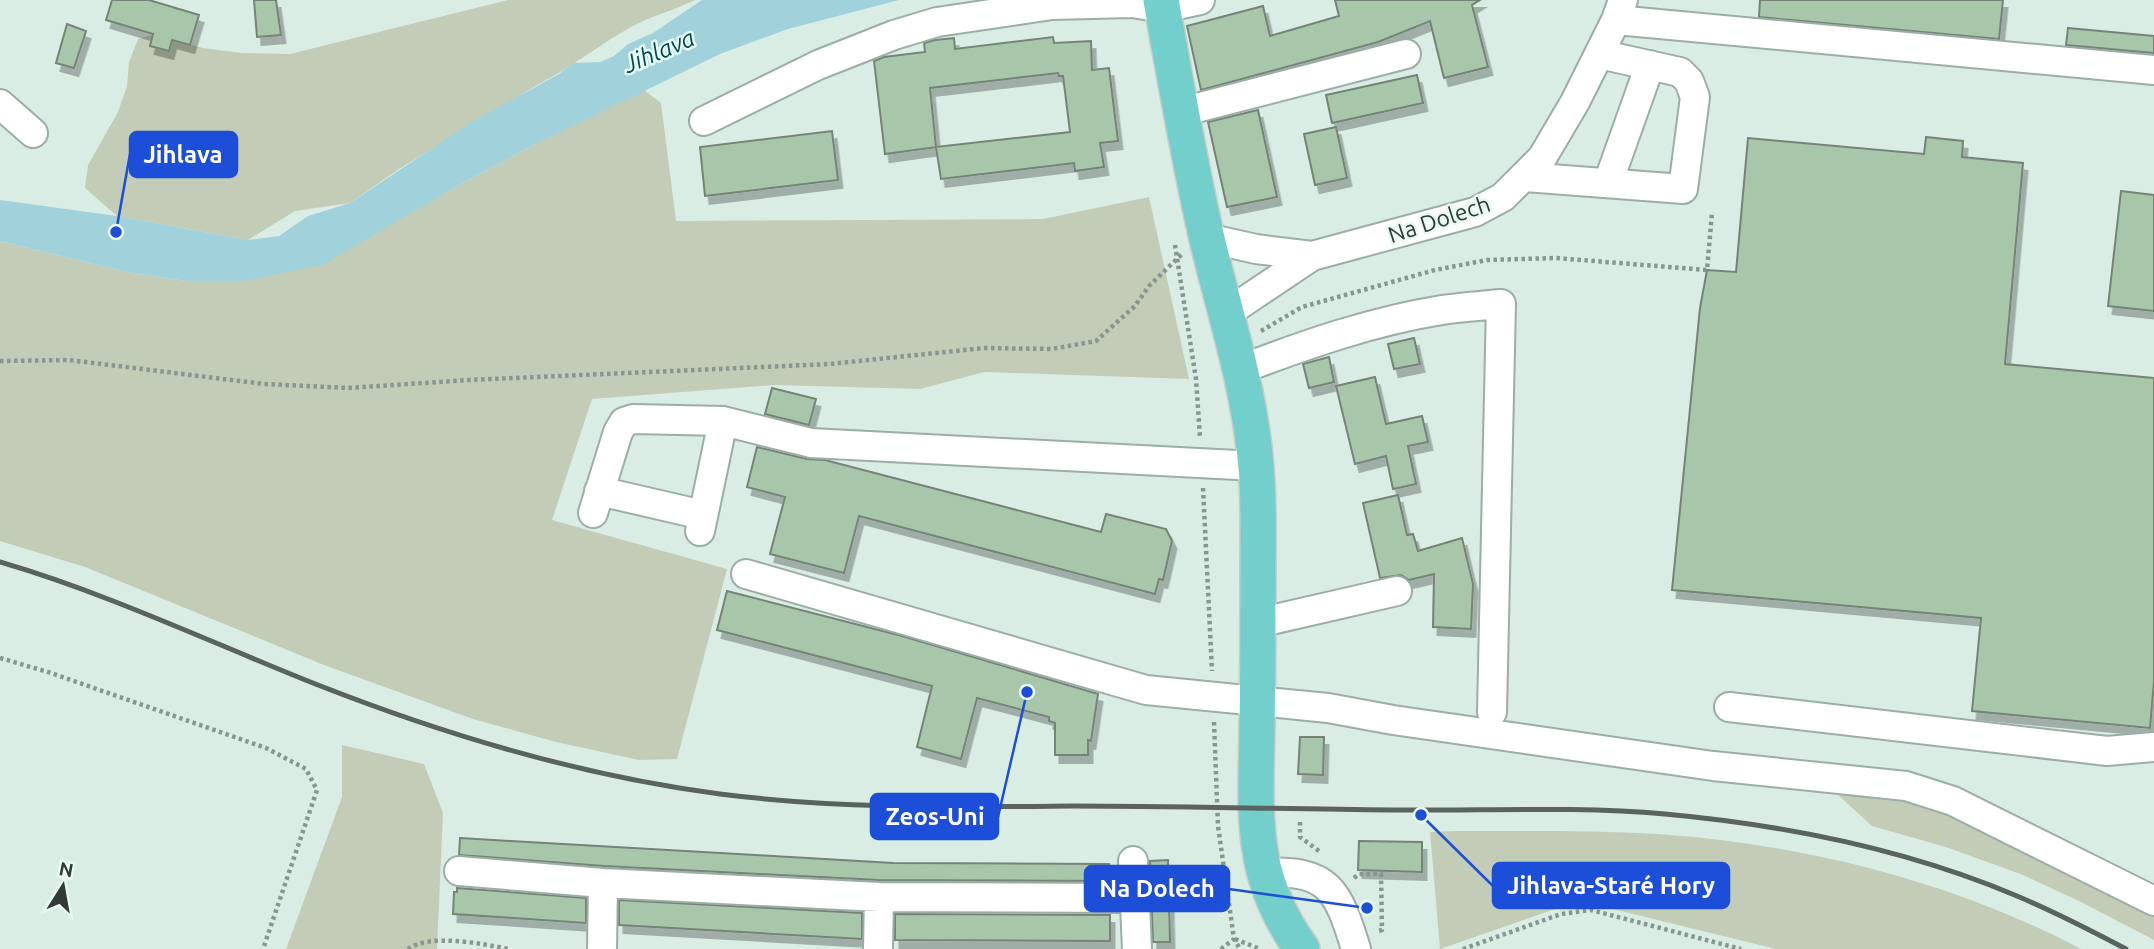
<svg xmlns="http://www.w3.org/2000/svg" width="2154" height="949" font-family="Ubuntu,sans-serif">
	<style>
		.green { fill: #c3ccb6 }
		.water { fill: #a1d2db }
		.building { fill: #a8c7aa; stroke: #768377; stroke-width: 2; fill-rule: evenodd; filter: url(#shadow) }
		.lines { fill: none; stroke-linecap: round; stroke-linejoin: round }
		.minor-casing { stroke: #9baea6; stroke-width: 32 }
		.major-casing { stroke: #cacccb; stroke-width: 38 }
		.path { stroke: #899690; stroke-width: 4.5; stroke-dasharray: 3.5 3.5; stroke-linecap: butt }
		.minor { stroke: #fff; stroke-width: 28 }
		.major { stroke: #72cfcb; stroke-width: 35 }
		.rail { stroke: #59635f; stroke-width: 5 }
		.labels { text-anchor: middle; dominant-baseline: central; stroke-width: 5; stroke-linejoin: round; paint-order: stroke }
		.street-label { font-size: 23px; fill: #323936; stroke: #e7faf2 }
		.water-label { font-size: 24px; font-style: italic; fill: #004954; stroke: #e7faf2 }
		.leader { fill: none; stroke: #1d4ed8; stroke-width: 2.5 }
		.callout-dot { fill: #1d4ed8; stroke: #e7faf2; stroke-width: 2.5 }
		.callout { fill: #1d4ed8; stroke: #1d4ed8; stroke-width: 2.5 }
		.callout-label { font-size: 24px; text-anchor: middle; font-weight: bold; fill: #fff }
	</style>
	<defs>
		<filter id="shadow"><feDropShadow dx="4.5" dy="8" stdDeviation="0" flood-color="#0004"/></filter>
	</defs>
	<rect width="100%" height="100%" fill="#daede5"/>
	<!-- green -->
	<path class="green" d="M508,0H695C675,10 654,15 635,25C601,43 571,68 537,85L399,169L350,203L295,211L248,240L117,216L85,188L88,165L118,112L127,86L129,62L138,39L152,35L203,48L242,53L290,54Z
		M644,90L661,103L676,221L1043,219L1149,197L1189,379L984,372L920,389L774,385L592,399L552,520L727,569L677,759L639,760L556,742L473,719L324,665L85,567L0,541V241L127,272L186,281L450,190L524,150Z
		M342,745L424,764L443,813L437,949H286L342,797Z
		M1815,774L1903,784L2154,911V940L2079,901L2023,875L1946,847L1872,826Z
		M1456,831C1524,831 1591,830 1658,834C1803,844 1952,881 2081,949H1776L1584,902L1561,907L1440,949L1430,832Z"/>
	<!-- water -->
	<path class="water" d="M702,0H899L788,29L720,54L524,150L450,190L325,264L246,281H186L127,272L0,241V200L117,216L248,240L279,236L308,216L350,203L475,120L559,74L573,63L600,62L614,56L628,44L653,33Z"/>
	<!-- building -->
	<path class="building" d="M112,0H149L199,15L190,45L172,40L169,51L150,46L153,34L106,20Z
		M254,0H276L281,35L257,37Z
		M1335,0H1480L1472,5L1488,67L1444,78L1430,21L1378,42L1201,90L1187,26L1263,6L1270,36L1339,16Z
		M1760,0H2003L1999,39L1759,17Z
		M67,24L86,31L74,68L56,63Z
		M2068,28L2154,36V53L2066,45Z
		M1053,37L1054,43L1091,41L1092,70L1109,68L1118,141L1100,143L1104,167L1075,171L1074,163L941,179L936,147L885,154L874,61L884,57L925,52L924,43L935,40L954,38L955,49ZM1058,73L1059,76H1063L1070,132L936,147L930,88Z
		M1417,75L1423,103L1332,123L1326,95Z
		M1258,110L1277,197L1227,207L1208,122Z
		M1336,127L1347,178L1315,185L1304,134Z
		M832,131L838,180L705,196L700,147Z
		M1926,137L1963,141L1962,157L2023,163L2005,364L2154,378V681L2150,728L1972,711L1981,618L1672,590L1700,308L1707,270L1736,272L1748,138L1924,154Z
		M2121,191L2154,195V311L2108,306Z
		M1414,338L1420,364L1394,369L1388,344Z
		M1329,357L1334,382L1309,388L1303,364Z
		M1375,377L1386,424L1422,416L1428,442L1408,446L1416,484L1393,489L1386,456L1355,464L1336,386Z
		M772,388L816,399L809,425L765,414Z
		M757,447L807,459L825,460L1101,532L1106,514L1166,529L1172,541L1163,580L1159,579L1155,594L859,516L844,573L770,554L785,497L747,487Z
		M1398,495L1407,535L1413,534L1418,551L1462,538L1473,584L1471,629L1433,627L1434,574L1409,580L1401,575L1380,578L1363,503Z
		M727,591L902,636L1098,694L1091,741L1088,740V755H1055V723L1049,721V717L977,698L961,759L917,747L932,686L717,630Z
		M1300,737H1324L1323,775L1298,774Z
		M460,838L893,863L1109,864L1110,881L879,880L604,866L459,855Z
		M1359,841L1422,842V872L1358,870Z
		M1168,860L1170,942H1153L1150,861Z
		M457,888L586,898V923L453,914L454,892H457Z
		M619,900L862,913V939L619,925Z
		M895,914L1110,915V941L895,940Z"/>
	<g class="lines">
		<!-- minor casing -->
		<g class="minor-casing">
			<path id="minor" d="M1616,20L2154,70
				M0,104L33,133
				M1181,112L1406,54
				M704,121L818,65L894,35L937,22L1052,5L1132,3L1163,8L1200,0
				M1524,177L1683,189L1695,97L1689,81L1680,72L1599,54
				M1608,183L1650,65
				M1207,238L1256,249L1312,256
				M1227,313L1312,256L1475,212L1503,197L1542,158L1575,102L1616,20L1623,0
				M1239,370C1304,345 1373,321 1442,310C1462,307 1482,306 1501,304L1492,712
				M599,491L703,515
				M593,513L618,432L624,422L633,419L723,421
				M700,531L723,421L811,443L1256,466
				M746,574L1146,690L1328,708L1393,720L1713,766L1906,786L1953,801L2154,901
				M1258,623L1397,591
				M1729,707L2107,751L2154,747
				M1133,861L1137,949
				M459,871L603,883L879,897L1134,898
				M1263,873C1330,869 1338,891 1356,949
				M602,949L603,883
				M878,949L879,897"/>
		</g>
		<!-- major casing -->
		<g class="major-casing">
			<path id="major" d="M1161,0C1175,80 1189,160 1207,239C1225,314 1250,390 1256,467C1259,499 1258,531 1258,562C1258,617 1258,672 1257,727C1256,813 1248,875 1302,949"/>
		</g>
		<!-- path -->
		<path class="path" d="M1175,245L1196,379L1200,437
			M1261,331L1302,307L1435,270L1487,260L1556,258L1707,270L1712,213
			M0,361L69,360L264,384L348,388L469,380L830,364L984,348L1052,349L1096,341L1135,306L1149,286L1183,253
			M1203,488L1212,671
			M0,658L48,672L266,748L306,769L317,790L263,949
			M1214,722L1218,826L1234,939L1240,949
			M1300,822V837L1319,851
			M1354,878L1359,874H1381L1382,930L1378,931
			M1235,939L1260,949
			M408,949C430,933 483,944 509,949
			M1221,949L1234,939
			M1463,949L1561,914L1591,910L1741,949"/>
		<!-- minor -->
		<use href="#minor" class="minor"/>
		<!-- major -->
		<use href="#major" class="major"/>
		<!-- rail -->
		<path class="rail" d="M0,562C109,594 212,643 318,685C448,736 582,776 720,794C837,809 954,807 1072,806C1178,806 1284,809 1390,810C1482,811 1574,806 1665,814C1785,825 1906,849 2017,896C2055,912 2090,930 2126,949"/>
	</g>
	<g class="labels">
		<!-- street labels -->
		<g class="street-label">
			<text transform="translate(1439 219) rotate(-18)">Na Dolech</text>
		</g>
		<!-- water labels -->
		<g class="water-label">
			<text transform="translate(659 51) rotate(-23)">Jihlava</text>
		</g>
	</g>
	<!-- callouts -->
	<path class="leader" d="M116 232L130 154M1027 692L998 817M1421 815L1493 886M1367 908L1229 889"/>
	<g class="callout-dot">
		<circle cx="116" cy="232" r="7"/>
		<circle cx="1027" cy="692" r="7"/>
		<circle cx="1421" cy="815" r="7"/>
		<circle cx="1367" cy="908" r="7"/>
	</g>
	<g class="callout">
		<rect x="130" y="132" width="107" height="45" rx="7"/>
		<rect x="871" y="794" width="127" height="45" rx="7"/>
		<rect x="1493" y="863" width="236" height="45" rx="7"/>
		<rect x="1085" y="866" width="144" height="45" rx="7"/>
	</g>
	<g class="callout-label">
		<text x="183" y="163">Jihlava</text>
		<text x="935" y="825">Zeos-Uni</text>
		<text x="1611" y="894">Jihlava-Staré Hory</text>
		<text x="1157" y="897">Na Dolech</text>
	</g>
	<!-- north arrow -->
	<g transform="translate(63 886) rotate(11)" stroke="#e7faf2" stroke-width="5" paint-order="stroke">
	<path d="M0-5L12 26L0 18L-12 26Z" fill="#323936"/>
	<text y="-10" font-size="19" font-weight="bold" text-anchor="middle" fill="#323936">N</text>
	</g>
</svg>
